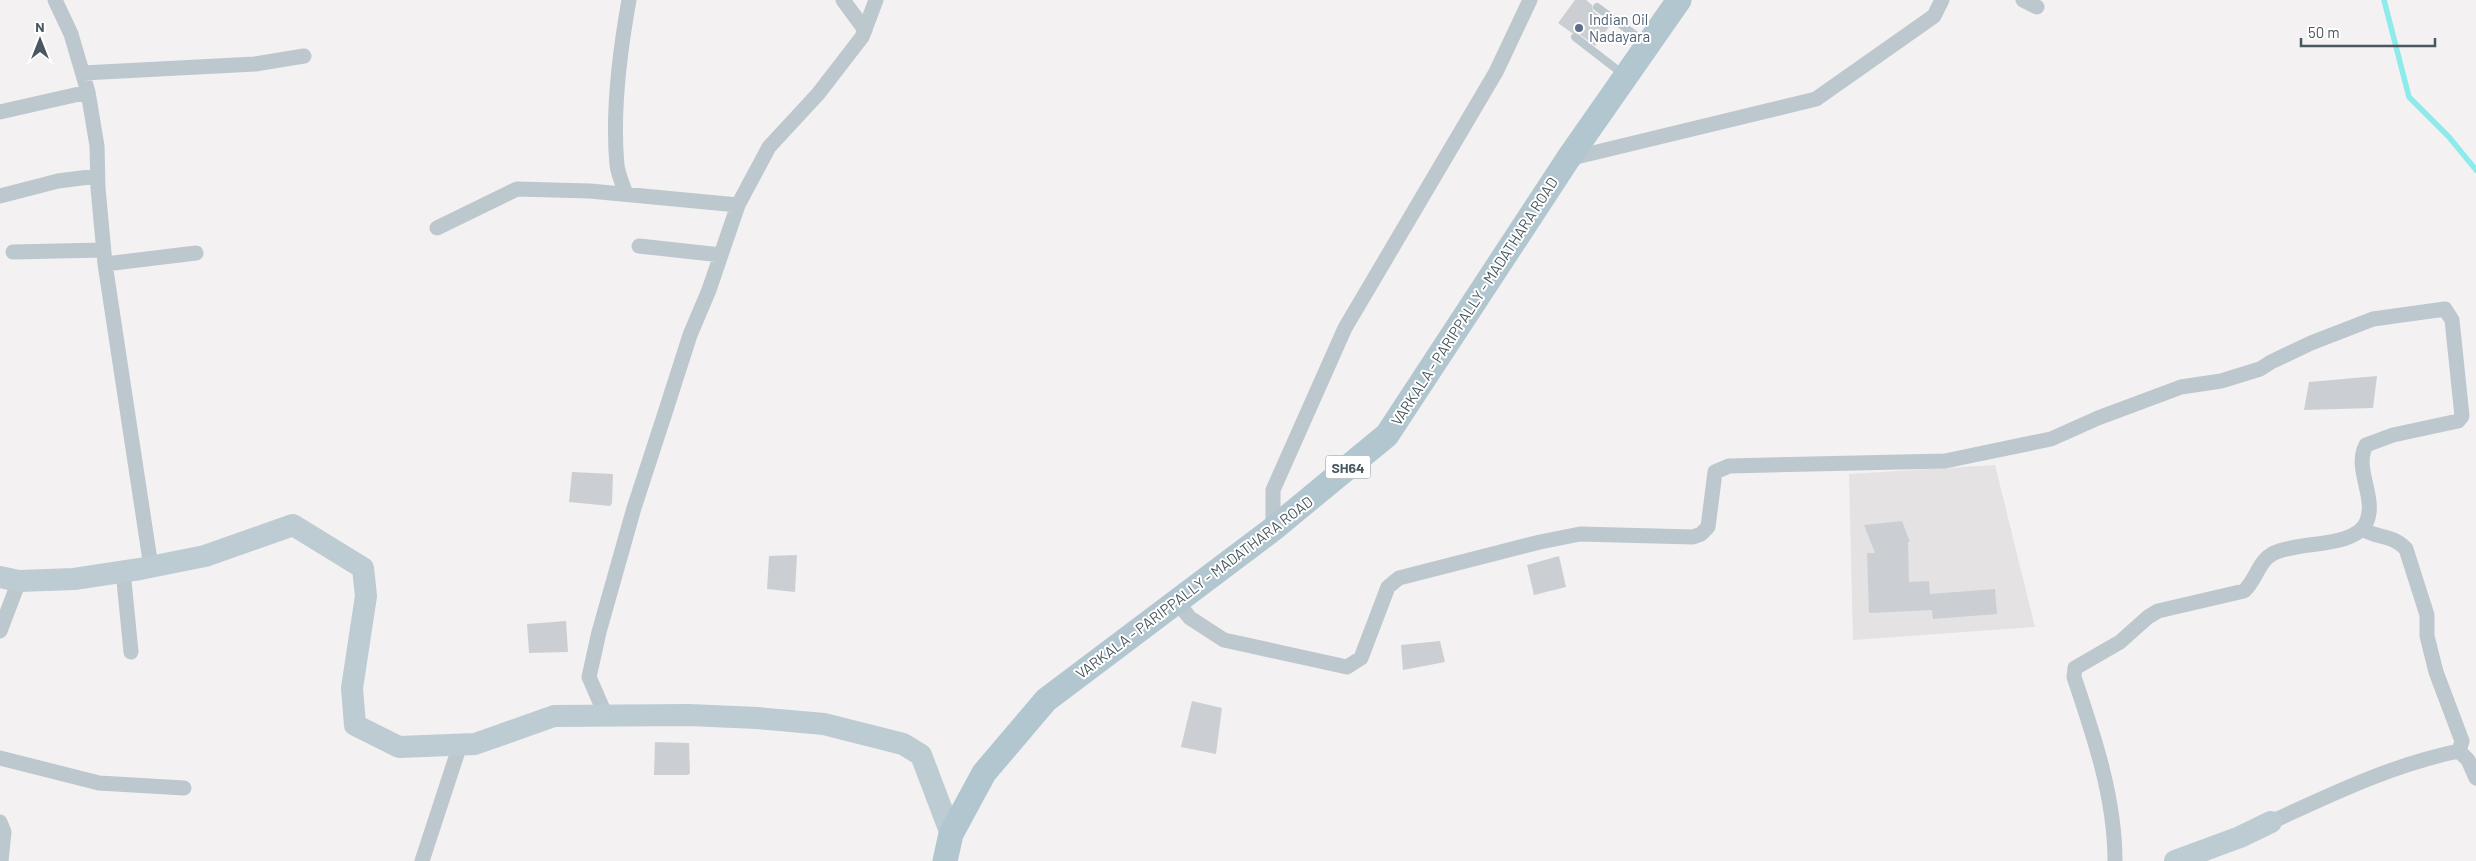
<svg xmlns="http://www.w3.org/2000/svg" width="2476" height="861" font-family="Barlow,sans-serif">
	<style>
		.education { fill: #e4e2e3 }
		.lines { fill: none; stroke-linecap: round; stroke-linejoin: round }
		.stream { stroke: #8eebeb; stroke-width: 5.5 }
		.building { fill: #cbcfd3 }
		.lane { stroke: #bcc8cd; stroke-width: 8 }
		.street { stroke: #bcc8cd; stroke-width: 15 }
		.secondary { stroke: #bdcbd2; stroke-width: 22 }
		.primary { stroke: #b1c6cf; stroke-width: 25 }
		.service-dot { fill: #5c6f8a; stroke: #fff; stroke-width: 2 }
		.labels { text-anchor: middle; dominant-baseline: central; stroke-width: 4; stroke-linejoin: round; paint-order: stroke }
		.shield { fill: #fff; stroke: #7f8a8e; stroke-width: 1 }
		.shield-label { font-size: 14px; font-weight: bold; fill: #48585e }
		.service-label { font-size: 15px; fill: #4e5e75; stroke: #fff; text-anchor: start }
		.street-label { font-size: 15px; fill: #48585e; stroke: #fff }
	</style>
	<rect width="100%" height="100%" fill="#f3f1f1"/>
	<!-- education -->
	<path class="education" d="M1995,465L2035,627L1853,640L1849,474Z"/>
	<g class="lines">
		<!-- stream -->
		<path class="stream" d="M2384,0L2409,97L2449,137L2476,170"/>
	</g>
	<!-- building -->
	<path class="building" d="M1575,0H1586L1592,5L1593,11L1611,24L1595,46L1578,33H1572L1558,23Z
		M2377,376L2373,408L2304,410L2309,382Z
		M572,472L613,474L612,503L610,506L569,502Z
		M1902,521L1910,542H1908L1909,582L1929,581L1930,594L1995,589L1997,614L1933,619L1932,610L1869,613L1867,553H1875L1864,525Z
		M797,555L795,592L767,589L769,556Z
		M1559,556L1566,587L1534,595L1527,565Z
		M566,621L568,652L529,653L527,624Z
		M1440,641L1445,662L1403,670L1401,645Z
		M1192,701L1222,708L1216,754L1181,747Z
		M655,742L689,743L690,773L688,775H654Z"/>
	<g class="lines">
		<!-- lane -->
		<path class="lane" d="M1597,7L1646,43
			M1575,37L1624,75"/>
		<!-- street -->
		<path class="street" d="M55,0L71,34L88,92L97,146L98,188L105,264L151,567
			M843,0L865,30
			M2023,0L2037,7
			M83,73L255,64L304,56
			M0,112L88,92
			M1568,159L1816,99L1934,16L1942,0
			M626,194C623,185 618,174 617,165C612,113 620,50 629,0
			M0,196L58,181L97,176
			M437,228L517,189L590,191L738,205
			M639,246L721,255
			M13,252L103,250
			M105,264L196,253
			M1273,529V490L1345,328L1496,72L1530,0
			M2362,529C2376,538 2394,535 2406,549L2427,615V636L2436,672L2462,741L2459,751
			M123,571L131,652
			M1177,602L1190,618L1224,640L1347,667L1361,658L1388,587L1399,578L1540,542L1580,534L1693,537L1701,534L1708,527L1715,472L1729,466L1945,461L2051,439L2098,418L2181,387L2221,381L2260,369L2271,362L2311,343L2373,319L2445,309L2452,320L2462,416L2458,421L2393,435L2366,445C2353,469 2378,499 2366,523C2354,548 2298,541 2274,553C2258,561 2257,579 2244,591L2158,611L2148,617L2120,642L2075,668L2074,677C2094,736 2115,798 2115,861
			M0,631L19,581
			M606,716L589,677L599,632L634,508L665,413L690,335L709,290L738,205L769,147L818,94L862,37L876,0
			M0,758L99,783L184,788
			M0,822L4,832L1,861
			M2271,822C2332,794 2394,764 2459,751L2468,760L2476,778
			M422,861L460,745"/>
		<!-- secondary -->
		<path class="secondary" d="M0,577L19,581L74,579L140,569L205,556L293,525L363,568L366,596L352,688L355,725L399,747L475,744L554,716L689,715L757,718L824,724L903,744L921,755L951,834
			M2175,861L2240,837L2271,822"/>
		<!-- primary -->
		<path class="primary" d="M945,861L951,834L984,773L1046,700L1273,529L1387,435L1568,159L1679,0"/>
	</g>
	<!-- markers -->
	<circle class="service-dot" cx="1579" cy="28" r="5"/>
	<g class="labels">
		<!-- shield labels -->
		<rect class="shield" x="1325.5" y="455.5" width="45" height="23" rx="4"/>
		<g class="shield-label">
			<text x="1348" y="467">SH64</text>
		</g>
		<!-- service labels -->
		<g class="service-label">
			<text x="1589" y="19">Indian Oil<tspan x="1589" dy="17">Nadayara</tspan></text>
		</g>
		<!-- street labels -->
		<g class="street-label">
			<text transform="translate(1474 301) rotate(-57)">VARKALA - PARIPPALLY - MADATHARA ROAD</text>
			<text transform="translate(1194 587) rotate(-37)">VARKALA - PARIPPALLY - MADATHARA ROAD</text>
		</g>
	</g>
	<!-- north arrow -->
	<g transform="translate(40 40)" stroke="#ffffff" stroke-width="4" paint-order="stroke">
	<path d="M0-4L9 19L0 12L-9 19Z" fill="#48585e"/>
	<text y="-8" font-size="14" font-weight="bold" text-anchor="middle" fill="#48585e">N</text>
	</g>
	<!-- scale -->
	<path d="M2301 38v8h134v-8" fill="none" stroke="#48585e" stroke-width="2.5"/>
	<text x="2308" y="38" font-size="15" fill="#48585e" stroke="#ffffff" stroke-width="4" paint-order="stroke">50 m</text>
</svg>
